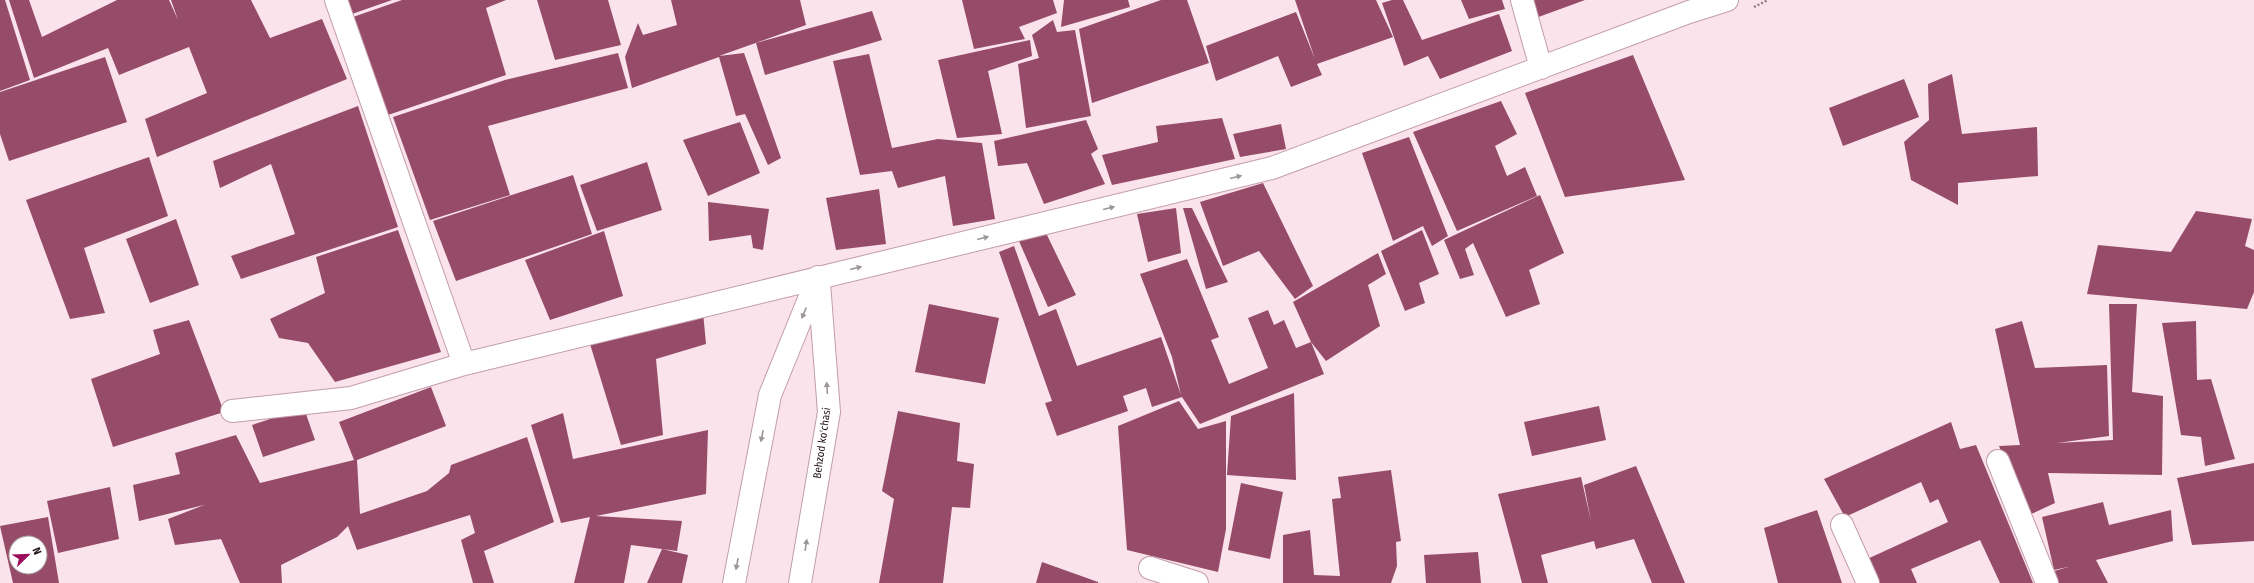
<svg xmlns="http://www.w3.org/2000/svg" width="2254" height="583" font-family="'Fira Sans Condensed',sans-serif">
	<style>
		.building { fill: #964b68; fill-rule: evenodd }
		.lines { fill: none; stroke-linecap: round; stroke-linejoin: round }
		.minor-casing { stroke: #c39eaa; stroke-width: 24 }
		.path { stroke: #917e84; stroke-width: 2.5; stroke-dasharray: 2 2; stroke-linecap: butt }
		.minor { stroke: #fff; stroke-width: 22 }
		.oneway { fill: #9c9598 }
		.labels { text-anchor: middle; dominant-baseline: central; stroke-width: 4; stroke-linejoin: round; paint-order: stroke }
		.street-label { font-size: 11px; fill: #221419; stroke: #fff }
	</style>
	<rect width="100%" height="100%" fill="#fae3ea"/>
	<!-- building -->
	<path class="building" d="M0,0H5L30,80L0,91Z
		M9,0H29L42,37L117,0H169L178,20L171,0H251L270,38L322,19L347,79L157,157L145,119L207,93L189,47L119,75L108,48L34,78Z
		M348,0H392L352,14Z
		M402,0H506L486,8L506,75L385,116L353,17Z
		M537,0H608L621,45L555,60Z
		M671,0H800L806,25L719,56L744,53L781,158L768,165L745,114L736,116L719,57L632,88L625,57L638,23L643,35L677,25Z
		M962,0H1053L1057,13L1019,27L1025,39L974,49Z
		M1064,0H1128L1130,7L1061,27Z
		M1161,0H1187L1209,63L1092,103L1079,29Z
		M1295,0H1376L1393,37L1317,64L1322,75L1291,87L1278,56L1216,81L1206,46L1296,12L1315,59Z
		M1392,0H1403L1422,40L1499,14L1512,51L1440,79L1428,56L1404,66L1382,3Z
		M1461,0H1502L1505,9L1469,19Z
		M1526,0H1585L1533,19Z
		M872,11L882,40L765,75L756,43Z
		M1053,20L1057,32L1075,30L1091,116L1026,128L1018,64L1039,58L1032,35Z
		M1030,40L1032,56L988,71L1002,134L957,138L938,60Z
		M618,53L628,88L488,126L510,195L430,220L393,117L505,80Z
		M869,54L892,148L938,139L982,143L995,219L953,226L945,176L898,188L892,171L860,175L833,61Z
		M1633,55L1685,180L1565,197L1525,93Z
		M105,57L127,122L9,161L0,134V92Z
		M1952,74L1962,134L2037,127L2038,176L1958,183V205L1911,180L1904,142L1929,120L1928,84Z
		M1904,79L1919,117L1843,146L1829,108Z
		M1501,101L1517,134L1495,146L1507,176L1525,167L1537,196L1457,231L1413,132Z
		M358,106L398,227L241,279L231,256L295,234L271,164L220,188L213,161Z
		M1222,118L1235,159L1112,185L1102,155L1158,142L1156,126Z
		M1086,120L1098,149L1091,154L1105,184L1044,204L1027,163L998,166L994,141Z
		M740,122L760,173L708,196L683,140Z
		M1281,124L1286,149L1240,157L1233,134Z
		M1409,137L1448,236L1432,246L1423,226L1393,241L1362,153Z
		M149,157L168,216L84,248L105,313L70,319L26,200Z
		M647,162L662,210L597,231L580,185Z
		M573,175L592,234L456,281L433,221Z
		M1263,183L1313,286L1295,299L1259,251L1223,266L1200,202Z
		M879,189L886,244L836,250L826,198Z
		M1540,195L1564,253L1529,270L1540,304L1506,317L1473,243L1465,249L1474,275L1460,279L1444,240Z
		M708,202L769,209L763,250L753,248L751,235L709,241Z
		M1176,208L1181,253L1148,262L1137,214Z
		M1183,208H1192L1228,282L1206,289Z
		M2196,211L2252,219L2245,246L2254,250V292L2247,309L2087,294L2098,245L2171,252Z
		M176,219L199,285L150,303L126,239Z
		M398,230L441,352L335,382L308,343L279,338L270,319L325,293L316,257Z
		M1422,230L1439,274L1419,283L1425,303L1405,311L1381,251Z
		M604,231L623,296L550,320L525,260Z
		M1046,233L1076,295L1048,307L1018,239Z
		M1014,246L1039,316L1056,309L1077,366L1161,337L1181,395L1172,357L1140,274L1187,259L1219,337L1211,340L1229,384L1268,368L1248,318L1268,310L1274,325L1284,320L1296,348L1311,342L1324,374L1200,424L1182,397L1152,407L1146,388L1123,396L1128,411L1057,436L1045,403L1052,401L999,252Z
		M1378,253L1386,274L1368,285L1380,326L1326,361L1311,342L1293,302Z
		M929,304L999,318L985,384L915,372Z
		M2109,304H2137L2132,392L2163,396L2162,475L2048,473L2055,503L2027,516L1999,446L2020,445L1995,329L2022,321L2035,368L2107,365L2109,436L2057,443L2113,440Z
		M703,312L706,344L656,359L663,435L621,445L590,344Z
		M189,320L224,412L113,447L91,379L160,354L153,330Z
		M2196,321L2197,380L2211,379L2235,459L2205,466L2201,437L2181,435L2162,323Z
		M431,387L446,426L357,460L360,514L427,491L449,473L451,465L527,437L554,522L484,551L494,583H473L461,540L475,533L470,515L357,550L348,526L337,537L281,565L282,583H240L221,539L175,545L168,519L204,505L139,521L133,485L180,474L175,453L236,435L260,483L354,460L339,422Z
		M1294,393L1296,480L1227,475L1231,416Z
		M1179,401L1198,429L1226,421V529L1218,572L1127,550L1118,426Z
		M1599,406L1606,440L1532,456L1524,422Z
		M304,408L315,440L263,457L252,425Z
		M898,411L960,423L957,461L974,464L970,508L952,507L943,583H879L894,499L882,491Z
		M563,413L573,459L708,430L706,494L596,516L682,521L677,551L662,549L688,555L682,583H647L662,549L631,545L624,583H574L590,517L561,523L531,425Z
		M1951,422L1960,449L1976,445L2033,583H2000L1980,540L1911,569L1917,583H1876L1865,560L1948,522L1938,499L1930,503L1921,482L1845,517L1824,479Z
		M2254,463V541L2192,545L2177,478Z
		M1636,466L1685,583H1652L1634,539L1596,549L1594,541L1541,555L1548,583H1522L1498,494L1581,477L1591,521L1584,485Z
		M1391,470L1401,541L1396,542L1397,566L1391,583H1283V535L1310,530L1314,575L1340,576L1332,499L1341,498L1338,477Z
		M1241,483L1283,492L1270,559L1228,550Z
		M110,487L119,539L58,553L47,501Z
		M2103,502L2109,525L2171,510L2173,541L2096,560L2108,583H2056L2051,572L2068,567L2054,570L2042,517Z
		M1817,510L1842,583H1778L1764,528Z
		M48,517L59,583H13L0,526ZM16,543H40V567H16Z
		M1478,552L1481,583H1426L1424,555Z
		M1042,562L1098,582V583H1036Z"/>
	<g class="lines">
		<!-- minor casing -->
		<g class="minor-casing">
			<path id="minor" d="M336,0L464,364L1272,168L1689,12L1727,0
				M1522,0L1541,68
				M232,411L351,398L464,364
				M1998,461L2047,583
				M1842,525L1868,583
				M1150,568L1197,583
				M734,583L770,395L818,277
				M800,583L829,412L819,283"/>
		</g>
		<!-- path -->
		<path class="path" d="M1754,7L1768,0"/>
		<!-- minor -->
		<use href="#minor" class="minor"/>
	</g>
	<!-- one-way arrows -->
	<defs><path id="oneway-solid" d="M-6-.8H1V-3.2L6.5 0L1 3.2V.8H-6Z"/></defs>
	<g class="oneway">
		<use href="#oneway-solid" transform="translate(1236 177) rotate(-14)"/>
		<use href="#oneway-solid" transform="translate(1109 208) rotate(-14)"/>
		<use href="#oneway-solid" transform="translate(983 238) rotate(-14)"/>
		<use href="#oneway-solid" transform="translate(856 268) rotate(-14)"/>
		<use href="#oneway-solid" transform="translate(804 313) rotate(113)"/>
		<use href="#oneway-solid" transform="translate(827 388) rotate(-94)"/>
		<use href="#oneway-solid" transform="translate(762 436) rotate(101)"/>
		<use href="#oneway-solid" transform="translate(806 545) rotate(-81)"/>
		<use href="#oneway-solid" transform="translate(737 564) rotate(101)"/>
	</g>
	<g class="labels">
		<!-- street labels -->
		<g class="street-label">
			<text transform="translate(822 443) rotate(-82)">Behzod ko'chasi</text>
		</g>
	</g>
	<!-- north arrow -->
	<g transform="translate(28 555) rotate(67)"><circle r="19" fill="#ffffff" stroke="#a7a1a3"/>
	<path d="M0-3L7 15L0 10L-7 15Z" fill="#9d0c59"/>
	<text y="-6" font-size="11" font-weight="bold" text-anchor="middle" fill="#221419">N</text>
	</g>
</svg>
